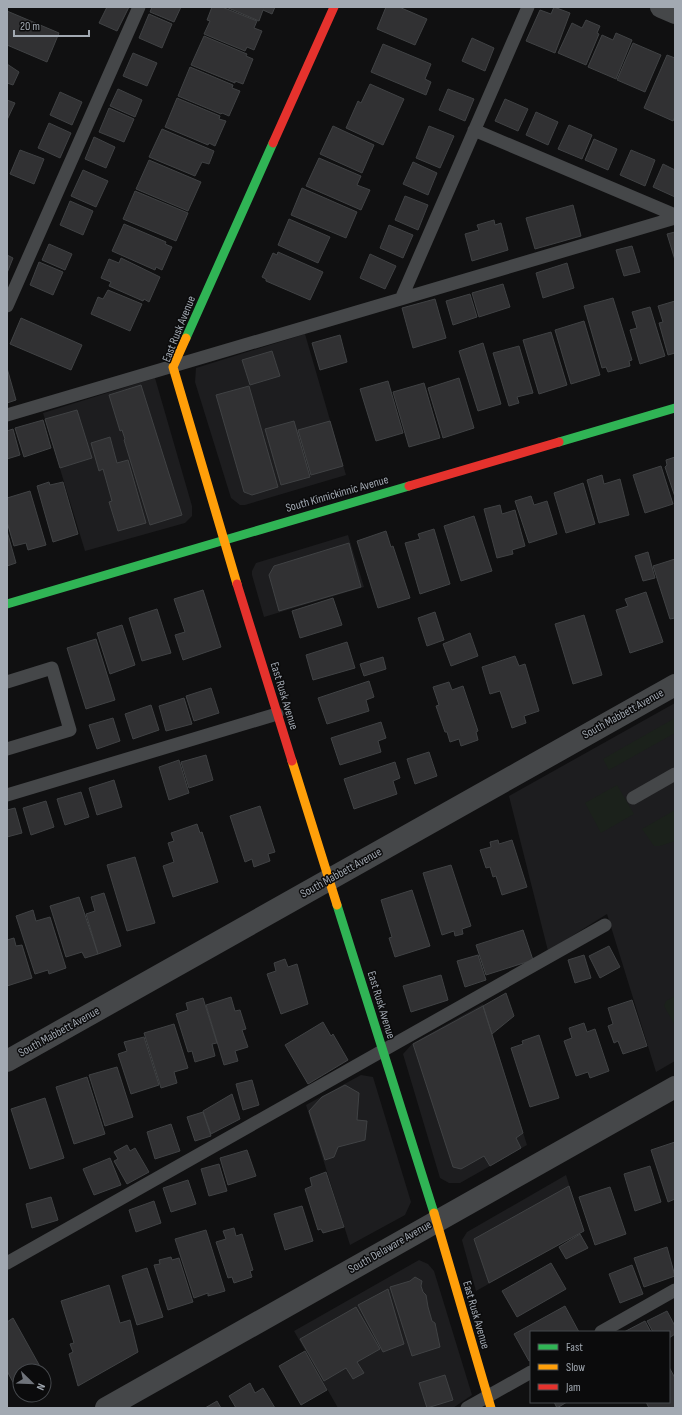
<svg xmlns="http://www.w3.org/2000/svg" width="682" height="1415" font-family="'Sofia Sans Condensed',sans-serif">
	<style>
		.built { fill: #1d1d1f }
		.green { fill: #1b211b }
		.building { fill: #313133; stroke: #404244 }
		.lines { fill: none; stroke-linecap: round; stroke-linejoin: round }
		.lane { stroke: #454749; stroke-width: 13 }
		.street { stroke: #454749; stroke-width: 22 }
		.fast { stroke: #30b455; stroke-width: 9 }
		.slow { stroke: #ff9f0a; stroke-width: 9 }
		.jam { stroke: #e5322d; stroke-width: 9 }
		.labels { text-anchor: middle; dominant-baseline: central; stroke-width: 3; stroke-linejoin: round; paint-order: stroke }
		.street-label { font-size: 12px; fill: #a2a9b2; stroke: #0b0b0c }
	</style>
	<rect width="100%" height="100%" fill="#101011"/>
	<!-- built -->
	<path class="built" d="M305,334L346,475L245,505H240L231,498L195,382L196,368Z
		M155,378L192,506V516L185,523L85,551L43,413Z
		M348,535L364,587L264,617L252,575V571L256,563Z
		M675,703V1061L656,1072L607,914L548,951L509,796Z
		M483,1004L527,1145L460,1183H449L440,1178L403,1054L413,1043Z
		M361,1075L373,1077L411,1202L405,1215L350,1245L306,1105Z
		M566,1175L584,1231L476,1291L463,1244L462,1240L467,1232Z
		M419,1260L428,1264L434,1271L472,1395L453,1408H338L294,1331Z"/>
	<!-- green -->
	<path class="green" d="M675,718V733L609,770L603,759Z
		M617,785L634,814L601,833L585,803Z
		M675,810V841L660,846H654L642,829Z
		M675,996V1025L664,1006L666,1001Z"/>
	<!-- building -->
	<path class="building" d="M107,7H129L117,31L99,23Z
		M152,7H181L174,22L150,12Z
		M212,7H222L257,21L254,28L262,31L254,50L247,47L245,51L204,34L210,21L207,20Z
		M226,7H275L272,14L263,10L259,21Z
		M386,7H399L427,19L415,45L377,29Z
		M554,7L570,13L555,53L526,41L540,10L551,14Z
		M7,11L59,33L47,62L7,45Z
		M149,14L172,24L162,48L139,38Z
		M586,20L600,26L597,33L599,34L586,65L558,53L572,23L582,28Z
		M616,33L632,40L616,79L588,67L602,35L613,40Z
		M204,36L247,54L246,56L253,59L243,84L235,81V83L191,65Z
		M472,38L494,48L485,71L462,61Z
		M633,43L661,55L645,92L617,80Z
		M383,44L431,64L425,79L431,82L426,95L371,72Z
		M133,53L157,63L147,86L123,76Z
		M667,55L675,58V117L673,121L644,108Z
		M7,64L19,72L13,85L7,83Z
		M190,67L233,85L232,88L240,91L229,116L222,113L221,114L178,96Z
		M370,84L404,99L383,145L346,128L358,101L361,103Z
		M118,89L142,100L135,117L110,106Z
		M448,89L474,99L465,121L439,110Z
		M60,92L82,102L72,125L50,115Z
		M177,98L220,116L219,119L226,121L215,146L209,143L208,145L165,127Z
		M505,99L528,109L518,131L495,121Z
		M7,100L15,103L7,120Z
		M109,108L134,119L124,142L99,132Z
		M536,112L558,122L548,145L526,135Z
		M49,123L71,133L60,158L38,148Z
		M569,125L592,135L582,159L558,149Z
		M333,126L374,145L362,173L320,154Z
		M429,126L454,136L440,168L416,158Z
		M162,129L214,151L209,164L202,162L195,176L149,157Z
		M94,137L115,147L106,168L85,159Z
		M594,139L617,149L608,170L585,160Z
		M20,150L44,159L34,184L10,174Z
		M631,150L655,160L645,186L620,175Z
		M319,158L361,176L357,185L370,190L361,210L306,186Z
		M149,160L201,182L188,211L136,189Z
		M413,162L437,173L428,195L403,184Z
		M663,164L675,170V197L653,187Z
		M83,170L108,181L96,207L71,196Z
		M302,188L357,212L346,238L291,215Z
		M135,191L188,213L176,241L123,219Z
		M405,196L428,205L418,230L395,220Z
		M70,201L93,211L83,235L60,225Z
		M573,205L581,236L535,249L526,218Z
		M289,219L330,237L318,263L278,245Z
		M494,220L495,225L501,223L508,250L472,261L465,234L479,230L477,225Z
		M124,224L166,242L165,244L172,247L162,270L156,267L155,270L112,251Z
		M389,225L413,235L403,258L380,248Z
		M675,232V260L667,234Z
		M49,244L72,254L65,270L42,260Z
		M632,246L640,272L624,276L616,250Z
		M278,252L323,272L310,300L266,281V279L262,277L273,253L277,255Z
		M370,254L396,266L385,289L360,278Z
		M7,255L13,258L7,273Z
		M121,258L160,277L149,302L144,299L143,301L109,286L111,282L101,278L109,259L119,263Z
		M39,262L63,272L53,295L30,285Z
		M567,263L574,288L543,298L536,273Z
		M503,284L510,307L479,317L472,293Z
		M108,290L142,304L130,331L91,314L98,297L103,299Z
		M470,294L477,317L453,325L446,301Z
		M613,298L632,360L629,361L630,366L608,372L606,367L602,368L584,306Z
		M435,299L446,338L413,348L402,308Z
		M675,301V353L668,355L659,323L663,322L658,306Z
		M650,307L665,356L640,364L630,330L637,328L632,312Z
		M21,318L82,345L71,370L10,344Z
		M584,321L600,375L571,384L555,330Z
		M551,332L567,385L539,394L523,340Z
		M340,335L347,362L320,370L312,343Z
		M483,343L501,404L478,411L459,351Z
		M519,346L533,393L517,397L519,403L509,406L493,353Z
		M272,351L280,376L250,385L242,360Z
		M7,368L16,400L7,403Z
		M459,378L474,428L443,438L428,388Z
		M388,381L403,433L376,441L360,389Z
		M424,383L440,438L409,447L393,392Z
		M141,385L182,515L150,525L124,440L125,439L122,430L120,431L109,395Z
		M249,386L278,487L252,495L244,492L216,395Z
		M77,410L92,458L60,468L45,419Z
		M43,420L51,448L24,457L15,428Z
		M294,421L310,477L281,485L265,429Z
		M330,421L343,466L311,475L298,430Z
		M13,429L20,455L7,459V431Z
		M110,437L117,463L128,460L146,523L118,531L109,502L112,501L103,469L99,471L91,443Z
		M675,457V497L665,467L667,465L666,460Z
		M661,466L673,504L645,513L633,475Z
		M602,475L604,484L620,479L629,515L599,523L587,480Z
		M49,482L50,485L63,482L78,534L53,542L37,486Z
		M583,483L595,524L566,533L554,493Z
		M30,491L46,545L28,550L26,543L14,546L7,522V498Z
		M531,496L534,505L547,501L557,534L529,543L515,501Z
		M500,505L502,514L515,510L525,546L512,550L513,554L497,558L484,509Z
		M474,516L492,571L461,581L444,526Z
		M434,529L450,584L420,594L405,543L420,539L418,534Z
		M7,531L16,563L7,566Z
		M386,531L391,547L393,546L410,598L378,608L357,541Z
		M349,543L361,587L279,611L269,575L274,566Z
		M648,552L655,578L643,581L635,556Z
		M675,559V618L670,619L653,566Z
		M203,590L221,647L183,660L175,635L185,632L174,599Z
		M646,592L663,642L630,653L616,610L628,606L625,599Z
		M333,598L342,625L300,638L292,611Z
		M157,609L171,653L142,661L129,618Z
		M435,612L444,640L427,646L418,618Z
		M584,615L602,675L573,684L555,624Z
		M122,625L135,665L110,674L97,633Z
		M470,633L478,656L451,666L443,644Z
		M96,639L115,700L86,709L67,648Z
		M347,642L355,668L313,680L306,655Z
		M515,656L519,666L525,664L539,711L524,716L526,723L512,728L500,691L490,694L482,667Z
		M383,657L386,669L364,676L360,664Z
		M369,681L374,697L366,700L369,711L327,724L318,698Z
		M449,682L452,690L463,686L478,731L476,732L478,740L461,746L459,739L450,742L447,732H445L436,706L439,705L433,687Z
		M211,688L219,713L194,721L186,696Z
		M184,698L192,724L166,731L159,706Z
		M151,705L159,730L133,739L125,714Z
		M113,718L120,741L97,749L89,725Z
		M381,722L386,738L378,741L381,752L340,765L331,738Z
		M429,752L437,776L415,784L407,759Z
		M206,755L213,780L189,788L181,762Z
		M179,760L189,793L169,800L159,767Z
		M395,762L400,778L393,781L397,794L354,809L344,779Z
		M114,780L122,807L97,815L89,788Z
		M81,792L89,817L65,825L57,799Z
		M46,801L54,827L31,835L23,808Z
		M260,806L275,852L268,854L270,861L254,867L252,859L245,862L230,816Z
		M15,808L22,833L7,837V810Z
		M197,824L200,833L202,832L218,882L173,897L163,866L174,862L168,843L174,841L171,833Z
		M498,840L499,844L512,840L527,887L502,895L496,876L493,877L490,867L486,868L480,850L491,847L490,842Z
		M135,857L155,923L127,931L107,865Z
		M451,865L471,926L462,929L463,934L455,936L454,931L442,935L423,873Z
		M412,890L430,946L395,957L389,938L392,937L381,900Z
		M104,893L121,946L98,954L86,914L95,911L91,897Z
		M79,897L98,954L85,958L82,952L66,957L50,906Z
		M33,910L36,921L50,917L66,968L49,974L48,970L35,974L16,916Z
		M523,930L533,960L486,975L476,945Z
		M14,938L16,946L22,945L32,978L7,986V940Z
		M609,946L620,967L600,978L589,956Z
		M478,955L486,980L465,987L457,961Z
		M584,955L591,978L575,983L568,960Z
		M285,959L288,967L297,964L308,1004L281,1014L267,974L276,971L274,963Z
		M441,975L448,1000L411,1012L403,986Z
		M506,993L514,1016L492,1034L483,1006Z
		M231,997L235,1011L240,1010L246,1029L242,1030L248,1047L235,1051L238,1061L224,1065L206,1005Z
		M203,998L217,1043L212,1044L215,1056L195,1062L192,1051L188,1052L176,1014L188,1010L186,1003Z
		M632,1000L647,1046L623,1054L618,1041L614,1043L608,1026L613,1024L608,1008Z
		M483,1006L523,1133L516,1138L521,1148L490,1166L484,1156L461,1169L453,1167L413,1044Z
		M323,1022L331,1036L333,1034L348,1060L308,1084L285,1045Z
		M584,1023L587,1032L595,1029L609,1071L590,1078L588,1072L576,1076L564,1041L572,1038L569,1028Z
		M174,1024L188,1068L174,1072L177,1083L161,1088L144,1033Z
		M539,1035L559,1098L530,1107L511,1048L523,1044L522,1041Z
		M144,1037L159,1085L131,1094L118,1054L127,1051L124,1042Z
		M117,1067L133,1117L105,1126L89,1075Z
		M87,1077L105,1134L74,1144L56,1087Z
		M252,1080L259,1105L243,1110L236,1084Z
		M345,1085L359,1093L357,1120L367,1121L365,1140L338,1147L334,1157L325,1160L309,1111L322,1097Z
		M232,1094L240,1119L211,1134L203,1111Z
		M45,1098L64,1158L30,1169L11,1109Z
		M203,1112L211,1136L195,1141L187,1117Z
		M171,1124L180,1151L155,1159L147,1132Z
		M675,1142V1199L668,1202L651,1150Z
		M127,1145L130,1151L135,1148L149,1172L127,1184L114,1161L118,1159L114,1152Z
		M247,1150L256,1176L228,1185L220,1158Z
		M110,1158L121,1185L94,1195L83,1169Z
		M219,1164L227,1191L209,1196L201,1169Z
		M650,1166L661,1202L635,1211L624,1174Z
		M326,1172L344,1227L323,1233L321,1229L318,1230L305,1189L312,1186L310,1178Z
		M188,1180L196,1204L171,1212L163,1188Z
		M569,1186L584,1231L489,1283L474,1239Z
		M610,1187L626,1234L595,1245L579,1197Z
		M51,1197L58,1220L32,1228L26,1204Z
		M154,1201L161,1223L136,1232L129,1210Z
		M302,1206L313,1241L285,1250L274,1214Z
		M234,1228L236,1236L242,1234L253,1270L250,1271L252,1277L234,1283L232,1277L228,1278L216,1242L226,1239L223,1231Z
		M206,1230L225,1291L208,1296V1293L194,1298L175,1239Z
		M580,1234L588,1248L566,1259L559,1247Z
		M667,1247L675,1276L644,1287L634,1258Z
		M171,1257L172,1260L179,1258L193,1302L168,1310L154,1265L160,1264L159,1260Z
		M551,1263L566,1289L517,1317L502,1291Z
		M632,1265L643,1294L620,1303L609,1274Z
		M147,1268L163,1317L137,1325L122,1276Z
		M415,1277L422,1281L421,1286L423,1292L426,1295L428,1307L432,1321L435,1323L440,1347L412,1356L390,1287L410,1281Z
		M109,1285L120,1323L130,1320L138,1352L78,1386L69,1354L73,1352L70,1344L74,1343L61,1301Z
		M388,1289L404,1344L383,1352L358,1305Z
		M565,1306L579,1332H531V1360L529,1361L514,1334Z
		M356,1307L380,1349L357,1362L364,1373L353,1379L346,1368L324,1381L300,1339Z
		M667,1311L675,1326V1334L669,1338V1332H653L647,1321Z
		M13,1318L42,1370L20,1371V1383L15,1386L7,1371V1322Z
		M645,1321L651,1332H624Z
		M305,1351L327,1390L301,1405L279,1366Z
		M669,1367L675,1378V1408H649L646,1402H669Z
		M445,1375L453,1400L427,1408L419,1383Z
		M250,1383L255,1393L263,1388L275,1408H236L229,1396Z
		M217,1401L221,1408H205Z
		M554,1402H567L557,1408Z"/>
	<g class="lines">
		<!-- lane -->
		<path class="lane" d="M474,130L675,215
			M401,299L528,7
			M7,306L139,7
			M7,415L675,218
			M7,682L52,668L70,730L7,749
			M7,795L277,714
			M633,798L675,774
			M7,1263L605,925
			M601,1332L675,1290
			M467,1408L531,1372"/>
		<!-- street -->
		<path class="street" d="M661,7L675,13
			M7,1061L675,685
			M106,1408L675,1087"/>
		<!-- fast -->
		<path class="fast" d="M186,338L273,143
			M559,442L675,408
			M7,604L409,486
			M337,905L434,1213"/>
		<!-- slow -->
		<path class="slow" d="M186,338L173,367L237,584
			M292,761L337,905
			M434,1213L491,1408"/>
		<!-- jam -->
		<path class="jam" d="M273,143L334,7
			M409,486L559,442
			M237,584L292,761"/>
	</g>
	<g class="labels">
		<!-- street labels -->
		<g class="street-label">
			<text transform="translate(179 329) rotate(-68)">East Rusk Avenue</text>
			<text transform="translate(337 494) rotate(-16)">South Kinnickinnic Avenue</text>
			<text transform="translate(284 696) rotate(73)">East Rusk Avenue</text>
			<text transform="translate(623 714) rotate(-29)">South Mabbett Avenue</text>
			<text transform="translate(341 873) rotate(-29)">South Mabbett Avenue</text>
			<text transform="translate(381 1005) rotate(73)">East Rusk Avenue</text>
			<text transform="translate(59 1032) rotate(-29)">South Mabbett Avenue</text>
			<text transform="translate(390 1247) rotate(-30)">South Delaware Avenue</text>
			<text transform="translate(476 1315) rotate(74)">East Rusk Avenue</text>
		</g>
	</g>
	<!-- border -->
	<rect width="682" height="1415" fill="none" stroke="#a2a9b2" stroke-width="16"/>
	<!-- legend -->
	<rect x="530" y="1331" width="140" height="72" fill="#0b0b0c" stroke="#474a4e"/>
	<rect x="538" y="1344" width="20" height="6" fill="#30b455" stroke="#474a4e"/>
	<text x="566" y="1351" font-size="12" fill="#a2a9b2">Fast</text>
	<rect x="538" y="1364" width="20" height="6" fill="#ff9f0a" stroke="#474a4e"/>
	<text x="566" y="1371" font-size="12" fill="#a2a9b2">Slow</text>
	<rect x="538" y="1384" width="20" height="6" fill="#e5322d" stroke="#474a4e"/>
	<text x="566" y="1391" font-size="12" fill="#a2a9b2">Jam</text>
	<!-- north arrow -->
	<g transform="translate(32 1383) rotate(113)"><circle r="19" fill="#0b0b0c" stroke="#474a4e"/>
	<path d="M0-3L7 15L0 10L-7 15Z" fill="#6f737a"/>
	<text y="-6" font-size="11" font-weight="bold" text-anchor="middle" fill="#a2a9b2">N</text>
	</g>
	<!-- scale -->
	<path d="M14 30v6h75v-6" fill="none" stroke="#a2a9b2" stroke-width="2"/>
	<text x="20" y="30" font-size="12" fill="#a2a9b2" stroke="#0b0b0c" stroke-width="3" paint-order="stroke">20 m</text>
</svg>
